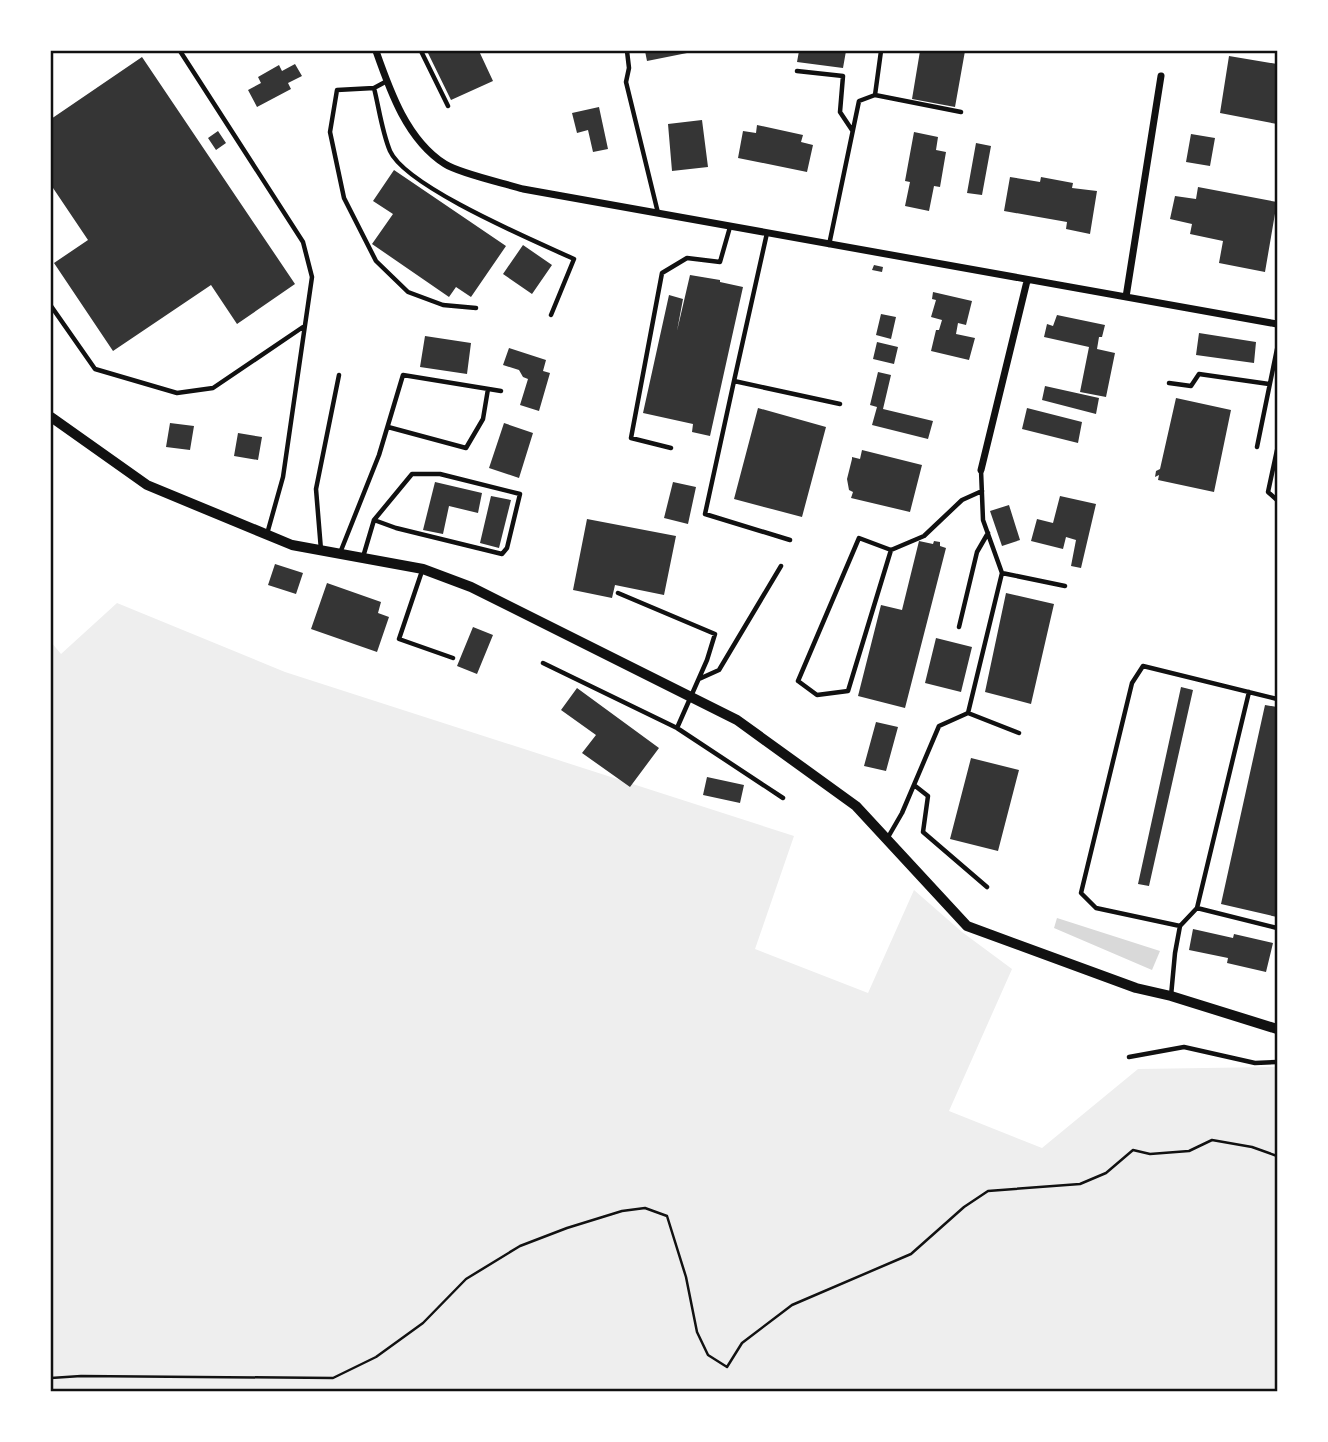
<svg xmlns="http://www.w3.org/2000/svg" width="1328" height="1442" font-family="'Asap Condensed',sans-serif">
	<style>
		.green { fill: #eee }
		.water { fill: #d9d9d9 }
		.building { fill: #353535 }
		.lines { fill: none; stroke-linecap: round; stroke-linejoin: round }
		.path { stroke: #111; stroke-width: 2.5 }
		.service { stroke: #111; stroke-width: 4.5 }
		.minor { stroke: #111; stroke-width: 7 }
		.tertiary { stroke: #111; stroke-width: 10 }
		.neatline { fill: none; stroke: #111; stroke-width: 2.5 }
	</style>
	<rect width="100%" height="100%" fill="#fff"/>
	<!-- green -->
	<path class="green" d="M117,603L285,672L794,836L755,949L868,993L914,890L962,932L1012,969L949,1111L1042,1148L1138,1069L1277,1067V1391H51V642L61,654Z"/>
	<!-- water -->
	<path class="water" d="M1057,918L1160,951L1152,970L1054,928Z"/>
	<!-- building -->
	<path class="building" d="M427,51H479L493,81L451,100Z
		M645,51H692V52L647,61Z
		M799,51H846L843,68L797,62Z
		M920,51H965L955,107L912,99Z
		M1229,56L1277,64V124L1220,113Z
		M142,57L295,284L237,324L211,285L113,351L54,263L88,240L51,185V119Z
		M295,64L302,76L288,83L291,89L257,107L248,90L261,83L258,77L279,65L282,71Z
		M599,107L608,149L593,152L588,130L577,133L572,113Z
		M702,120L708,167L672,171L668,124Z
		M757,125L803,135L801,142L813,145L807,172L738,158L743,131L756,133Z
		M218,131L226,143L216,150L208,138Z
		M914,132L938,137L936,150L946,152L940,187L934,186L929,211L905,206L910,182L905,181Z
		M1191,134L1215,138L1210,166L1186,162Z
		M976,143L991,146L982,195L967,193Z
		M394,170L506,246L471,297L456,287L449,297L372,244L393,214L373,201Z
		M1010,177L1040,182L1041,177L1073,183L1072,188L1097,191L1090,234L1066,229L1067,222L1004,211Z
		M1198,187L1277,202L1265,272L1219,263L1223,241L1190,234L1192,224L1170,219L1175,196L1196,199Z
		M523,245L552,265L532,294L503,274Z
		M874,265L883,267L882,272L872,270Z
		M690,275L720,280V282L743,287L710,436L692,432L693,424L643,413L669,295L683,299L677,331Z
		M933,292L972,301L966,325L958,323L956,334L975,338L969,360L931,351L936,330H939L942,320L931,317L936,300L932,299Z
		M881,314L896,317L891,339L876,335Z
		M1057,315L1105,325L1102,337H1099L1097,349L1115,353L1106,397L1080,392L1089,347L1044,337L1047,324L1053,326Z
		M1199,333L1256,342L1254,363L1196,355Z
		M425,336L471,343L467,374L420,367Z
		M877,342L898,347L894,364L873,359Z
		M509,348L546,360L543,371L550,373L539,411L520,405L528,379L523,377L519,370L503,365Z
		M878,372L891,375L883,409L933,421L928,439L872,425L877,407L870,405Z
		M1045,386L1099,398L1096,414L1042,400Z
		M1176,398L1231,410L1214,492L1158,480L1159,475L1155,477L1156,471L1160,469Z
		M758,408L826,427L802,517L734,499Z
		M1027,408L1082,422L1078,443L1022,429Z
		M170,423L194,426L190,450L166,447Z
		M504,423L533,433L519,478L489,468Z
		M238,433L262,437L258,460L234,456Z
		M862,450L922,465L910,512L851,498L853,492L849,490L847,479L852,459V457L860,459Z
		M435,482L482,493L478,513L449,506L443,534L423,530Z
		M673,482L696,487L688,524L664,518Z
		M491,496L511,500L499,548L480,543Z
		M1060,496L1096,504L1081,568L1071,566L1076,540L1066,537L1063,549L1031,541L1037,519L1053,523Z
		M1009,505L1020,540L1002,546L990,511Z
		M587,519L676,536L664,595L615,585L612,598L573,590Z
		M919,541L933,544L934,541L940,542V546L946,548L905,708L858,696L881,605L902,610Z
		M275,564L303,573L296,594L268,585Z
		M327,583L381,602L378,613L389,617L377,652L311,629Z
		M1006,593L1054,604L1031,704L985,692Z
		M473,627L493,635L477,674L457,666Z
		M936,638L972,647L961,692L925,683Z
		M1181,687L1193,690L1149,886L1138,884Z
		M577,688L659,748L630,787L582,753L596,735L561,710Z
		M1265,705L1277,707V917L1221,904Z
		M876,722L898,727L886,771L864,766Z
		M971,758L1019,770L998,851L950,839Z
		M707,777L744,785L740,803L703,795Z
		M1193,929L1233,938L1234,934L1273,943L1266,972L1227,963L1228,958L1189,950Z"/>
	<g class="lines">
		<!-- path -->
		<path class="path" d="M51,1378L81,1376L333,1378L376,1357L423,1323L466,1279L520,1246L567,1228L622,1211L645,1208L667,1216L686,1277L697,1332L708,1355L727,1367L742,1343L792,1305L911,1254L964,1207L988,1191L1080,1184L1106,1173L1133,1150L1150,1154L1189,1151L1212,1140L1252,1147L1277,1156"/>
		<!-- service -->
		<path class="service" d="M180,51L303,242L312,277L283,477L267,534
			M421,51L448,106
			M627,51L629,68L626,82L658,213
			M881,51L875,95L961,112
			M797,71L843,76L840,112L852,130
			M387,81L374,88C379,108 382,132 390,151C406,187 535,241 574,259L551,315
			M374,88L337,90L330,132L344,198L376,261L408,292L443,305L476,308
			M767,233L734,381L840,404
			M829,245L859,101L875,95
			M51,306L95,369L177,393L213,388L303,327
			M734,381L705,514L790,540
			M1169,383L1191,386L1199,374L1269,384
			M388,427L466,448L483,419L488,389
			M1257,447L1277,349
			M671,448L631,438L662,273L687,258L720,262L730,227
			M1277,450L1268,492L1277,500
			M321,550L316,489L339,375
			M891,550L859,538L798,681L817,695L848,691L891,550L924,536L962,500L982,491
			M340,553L379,455L403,375L501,391
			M363,557L374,520L396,528L502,554L507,548L520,494L440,474H412L374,520
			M422,571L399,639L453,658
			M1002,573L1065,586
			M618,593L715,634L707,660L677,728
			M959,627L977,552L988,533
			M543,663L677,728L783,798
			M699,679L719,670L781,566
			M968,713L1019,733
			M914,785L928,796L923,832L987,887
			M887,839L902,813L939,726L968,713L1002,573L983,520L981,470
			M1197,908L1249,692
			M1180,926L1096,908L1081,893L1132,683L1143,666L1277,699
			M1171,996L1175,953L1180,926L1197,908L1277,928
			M1129,1057L1184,1047L1255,1063L1277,1062"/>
		<!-- minor -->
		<path class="minor" d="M376,51C390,91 407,140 445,164C461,174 504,183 523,189L1277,324
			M1126,297L1161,76
			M981,470L1027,281"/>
		<!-- tertiary -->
		<path class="tertiary" d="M51,417L147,485L292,545L423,569L471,587L737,720L856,806L967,926L1136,988L1171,996L1277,1029"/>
	</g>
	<!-- border -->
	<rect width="1328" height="1442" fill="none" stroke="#ffffff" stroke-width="105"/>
	<rect x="52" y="52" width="1224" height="1338" class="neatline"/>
</svg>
